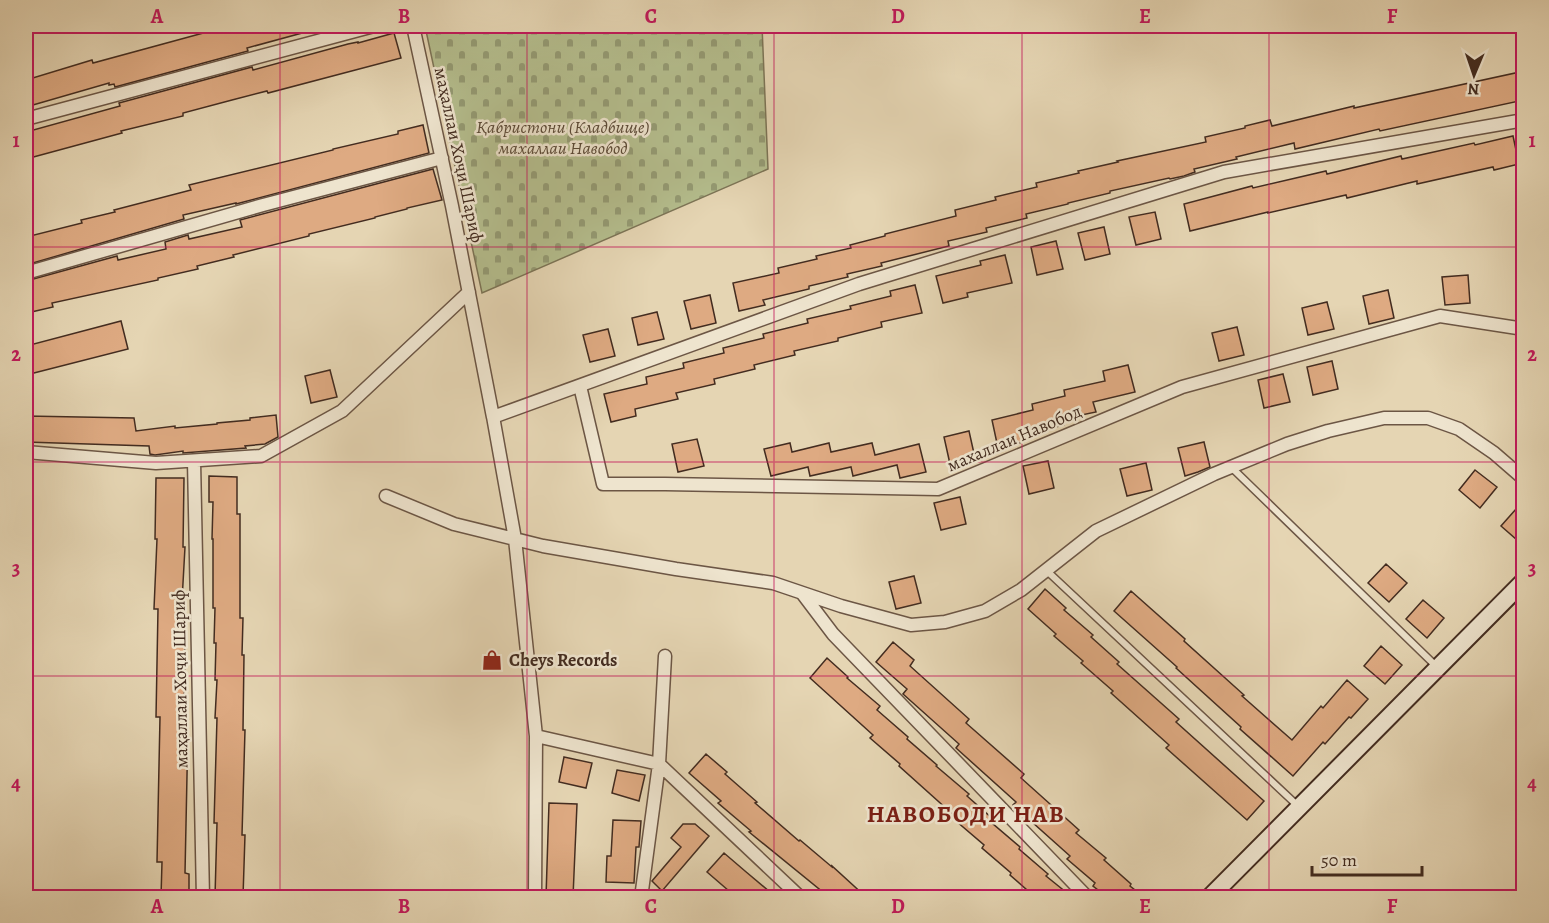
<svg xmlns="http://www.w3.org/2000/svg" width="1549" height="923" font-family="Alegreya,serif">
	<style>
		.cemetery { fill: url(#cemetery-stones); stroke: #7c7456; stroke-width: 1.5 }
		.building { fill: #deaa82; stroke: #432c20; stroke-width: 1.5 }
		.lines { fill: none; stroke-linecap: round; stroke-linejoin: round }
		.lane-casing { stroke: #6c5645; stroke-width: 9 }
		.street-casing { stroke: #6c5645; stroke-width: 15 }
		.secondary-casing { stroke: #432c20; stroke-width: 20 }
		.lane { stroke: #eee4ce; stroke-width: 6 }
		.street { stroke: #eee4ce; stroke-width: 12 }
		.secondary { stroke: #eee4ce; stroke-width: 16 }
		.grid { fill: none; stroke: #c2185b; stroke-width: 1.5; stroke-opacity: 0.55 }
		.labels { text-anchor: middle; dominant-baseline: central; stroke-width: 5; stroke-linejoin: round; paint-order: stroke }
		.park-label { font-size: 18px; font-style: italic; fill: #5a4936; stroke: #eee4ce }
		.street-label { font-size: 18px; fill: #432c20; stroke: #eee4ce }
		.poi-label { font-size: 18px; font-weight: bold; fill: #432c20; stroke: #eee4ce; text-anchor: start }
		.district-label { font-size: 24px; font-weight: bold; letter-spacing: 1.5px; fill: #7a1f14; stroke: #eee4ce }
		.neatline { fill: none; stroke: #c2185b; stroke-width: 2 }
		.grid-label { font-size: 20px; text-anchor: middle; font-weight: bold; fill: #c2185b }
	</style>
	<defs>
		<pattern id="cemetery-stones" width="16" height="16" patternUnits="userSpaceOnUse" patternTransform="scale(1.5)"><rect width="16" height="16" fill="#b4bd8d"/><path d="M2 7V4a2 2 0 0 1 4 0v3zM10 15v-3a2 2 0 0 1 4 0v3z" fill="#949a73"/></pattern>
	</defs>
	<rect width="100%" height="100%" fill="#e5d5b3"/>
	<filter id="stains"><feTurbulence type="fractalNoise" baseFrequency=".00333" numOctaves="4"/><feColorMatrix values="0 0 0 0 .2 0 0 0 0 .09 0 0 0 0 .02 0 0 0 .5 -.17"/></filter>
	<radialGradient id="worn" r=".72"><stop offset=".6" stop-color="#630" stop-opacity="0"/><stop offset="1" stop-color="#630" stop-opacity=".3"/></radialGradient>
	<!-- cemetery -->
	<path class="cemetery" d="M425,26H762L768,169L482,293Z"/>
	<!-- building -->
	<path class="building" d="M229,26H316L317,29L247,48L248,51L115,87L114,84L109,85V83L26,107V80L92,60L93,63Z
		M394,33L401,58L268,93L267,91L232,100L183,113V116L121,131L122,133L26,159V132L120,106L119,103L252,67L253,70L348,44L358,42V43Z
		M1520,72L1524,86V100L1380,131L1379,129L1295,149L1294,143L1236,157L1237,159L1194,169L1195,172L1184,176L1170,179L1169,178L1110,191V193L1068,203V204L1026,214L1027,218L986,228L987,232L948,241L949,246L881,263L882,266L847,274L848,277L809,286V289L763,300L765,305L739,311L733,283L779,273L778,268L817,259L816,256L851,248L850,245L885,236V234L956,216L955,210L996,200L995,197L1037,187L1036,183L1079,173L1078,171L1118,162L1117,161L1206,142L1205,137L1245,128V126L1270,120L1272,126L1354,106V108Z
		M423,125L429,153L236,204V203L183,215L184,219L26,265V237L82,223L81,220L115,212L114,210L191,190L189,185L333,150V149L398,134V131Z
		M1513,136L1519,164L1494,170L1493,167L1417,184V181L1347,198L1346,195L1268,213V212L1190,231L1184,204L1252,186L1253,188L1326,171L1327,174L1401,156L1402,159L1474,143L1475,145Z
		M433,169L442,200L407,208V209L375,217V218L309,234V236L233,255L234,257L197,266L198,269L158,278V280L52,303L53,307L27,313L26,304V281L117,256L118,260L166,249L165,242L188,235L189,239L242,227L240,220Z
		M1155,212L1161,239L1136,245L1129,217Z
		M1104,227L1110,254L1085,260L1078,233Z
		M1056,241L1063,269L1037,275L1031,247Z
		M1005,255L1012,283L967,293L968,297L943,303L936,276L981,265L980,261Z
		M1468,275L1470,303L1445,305L1442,277Z
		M915,285L922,313L881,322L882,327L838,338V341L794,351L795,355L754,365L755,369L714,379L715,384L676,393L678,399L635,409L636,416L611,422L604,394L647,384L646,377L684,368L683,363L724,353L723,348L764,338L763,334L808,323L807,319L851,309L850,306L891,296L890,291Z
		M1388,290L1394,318L1369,324L1363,296Z
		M710,295L716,323L691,329L684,301Z
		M1327,302L1334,329L1308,335L1302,308Z
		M657,312L664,339L638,345L632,318Z
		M121,321L128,349L26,375V346Z
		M1237,327L1244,355L1219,361L1212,333Z
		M608,329L615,356L590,362L583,335Z
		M1332,361L1338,389L1313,395L1307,367Z
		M1128,365L1135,392L1093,402L1096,412L1062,419L1064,425L1022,435L1024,442L998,448L992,420L1033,410L1032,404L1065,396L1064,390L1105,381L1103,371Z
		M330,370L337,397L311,403L305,376Z
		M1283,374L1290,402L1264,408L1258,380Z
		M276,415L278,437L265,444L245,446L246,448L183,453V451L155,455L150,454L149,446L26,442V416L134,418L136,431L175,426V428L217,424V423L250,420V418Z
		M969,431L975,458L950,464L944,437Z
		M697,439L704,466L678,472L672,444Z
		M1204,442L1210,467L1198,472L1185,476L1178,448Z
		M790,443L792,452L829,443L831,452L872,443L875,455L919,444L926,472L900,478L897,465L853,476L851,467L810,476L808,467L771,476L764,449Z
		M1048,461L1054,488L1029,494L1023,466Z
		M1146,463L1152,490L1127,496L1120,469Z
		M1475,470L1497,487L1480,508L1459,490Z
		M209,476L237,477V514H240V618H243L242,655H244L243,730H245L242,835H245L243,897H215L217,823H214L217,718H215L217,680H215L216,643H214L215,608H213V539H212L213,502H209Z
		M156,478H184L183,547H185L181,619H185L184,727H188L185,873L189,874V897H161L162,862H157L160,717H156L158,609H154L157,539H155Z
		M960,497L966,524L941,530L934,503Z
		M1524,500V546L1501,526Z
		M1386,564L1407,583L1389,602L1368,583Z
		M914,576L921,603L896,609L889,582Z
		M1045,589L1066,608L1064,610L1093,635L1091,637L1119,662L1117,664L1179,719L1176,722L1264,801L1247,820L1166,748L1169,745L1111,693L1113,691L1081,663L1083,661L1054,636L1056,634L1028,609Z
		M1131,591L1185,639L1184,641L1244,695L1242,696L1292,740L1321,706L1323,708L1347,680L1368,699L1351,718L1349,717L1325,744L1323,742L1293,776L1240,729L1241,727L1176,668L1177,667L1114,611Z
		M1423,600L1444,618L1427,638L1406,619Z
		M893,642L914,660L910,666L969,719L966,723L1024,774L1021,778L1079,830L1076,833L1106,858L1104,860L1131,884L1130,886L1144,897H1107L1093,886L1095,883L1067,859L1070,856L1013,805L1016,802L956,748L959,744L903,694L907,689L876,662Z
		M1381,646L1402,665L1385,684L1364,666Z
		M827,658L848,677L847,678L880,706L877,710L908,737L907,739L937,765L936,766L969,794L967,796L994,820L992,823L1020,847L1019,849L1048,874L1046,876L1072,897H1035L1010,875L1011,873L982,848L984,845L956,821L958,819L899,766L900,764L870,738L873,735L810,678Z
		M706,754L727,772L725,774L757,802L755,803L799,841L800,840L832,867V866L866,897H829L749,832L751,831L718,803L721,801L689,773Z
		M564,757L592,763L586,788L559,782Z
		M617,770L645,775L639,801L612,793Z
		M549,803L577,804L573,897H546Z
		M613,820L641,821L639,847H636L634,883L606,882L607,856H611Z
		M683,824H695L709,836L662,891L652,881L681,847L671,838Z
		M724,853L745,871L776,897H736L707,872Z"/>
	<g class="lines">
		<!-- lane casing -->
		<g class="lane-casing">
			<path id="lane" d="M1231,467L1437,667
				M1047,571L1298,806"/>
		</g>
		<!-- street casing -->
		<g class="street-casing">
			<path id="street" d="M413,26L452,206L493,417L859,284L1224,172L1524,120
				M26,119L374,26
				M26,273L263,205L442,158
				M580,386L603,484H665L938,489L1182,387L1440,316L1524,329
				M492,411L515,539L536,736L659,764L801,898
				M26,452L156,463L261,456L342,411L469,292
				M194,461L203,898
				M386,496L454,524L543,546L676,569L773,583L841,606L911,625L945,622L985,611L1021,590L1096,531L1214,474L1287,444L1328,431L1384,418H1428L1459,429L1494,453L1524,479
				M802,593L833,634L1088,898
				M535,898L536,736
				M641,898L659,764L665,656"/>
		</g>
		<!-- secondary casing -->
		<g class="secondary-casing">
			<path id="secondary" d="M1209,898L1524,581"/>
		</g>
		<!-- lane -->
		<use href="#lane" class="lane"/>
		<!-- street -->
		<use href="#street" class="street"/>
		<!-- secondary -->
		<use href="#secondary" class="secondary"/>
	</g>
	<!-- grid -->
	<path class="grid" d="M280,26V898M527,26V898M774,26V898M1022,26V898M1269,26V898M26,247H1524M26,462H1524M26,676H1524"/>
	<!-- icons -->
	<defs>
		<g id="shop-bare" transform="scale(1.62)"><path d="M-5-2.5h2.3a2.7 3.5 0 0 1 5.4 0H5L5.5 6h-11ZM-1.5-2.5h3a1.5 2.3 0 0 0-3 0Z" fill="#8f2418" stroke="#eee4ce" stroke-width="2.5" paint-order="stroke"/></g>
	</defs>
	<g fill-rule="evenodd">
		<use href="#shop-bare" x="492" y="660"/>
	</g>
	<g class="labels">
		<!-- park labels -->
		<g class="park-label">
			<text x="563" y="127">Қабристони (Кладбище)<tspan x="563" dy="21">махаллаи Навобод</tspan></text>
		</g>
		<!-- street labels -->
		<g class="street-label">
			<text transform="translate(459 155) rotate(78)">маҳаллаи Хоҷи Шариф</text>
			<text transform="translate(1014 438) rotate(-23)">махаллаи Навобод</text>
			<text transform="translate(180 679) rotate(-91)">маҳаллаи Хоҷи Шариф</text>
		</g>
		<!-- poi labels -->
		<g class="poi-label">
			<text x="509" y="660">Cheys Records</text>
		</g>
		<!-- district labels -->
		<g class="district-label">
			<text x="966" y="814">НАВОБОДИ НАВ</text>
		</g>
	</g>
	<!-- margin -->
	<rect width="1549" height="923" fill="none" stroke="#e5d5b3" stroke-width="66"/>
	<!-- north arrow -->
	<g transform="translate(1474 75) rotate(182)" stroke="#eee4ce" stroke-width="4.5" paint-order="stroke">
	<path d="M0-4.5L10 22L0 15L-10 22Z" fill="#432c20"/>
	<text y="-9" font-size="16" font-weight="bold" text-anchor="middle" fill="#432c20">N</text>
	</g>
	<!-- scale -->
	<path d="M1312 866v9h110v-9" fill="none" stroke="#432c20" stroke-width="3"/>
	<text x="1321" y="866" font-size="18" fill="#432c20" stroke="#eee4ce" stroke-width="4.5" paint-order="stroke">50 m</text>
	<rect x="33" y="33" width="1483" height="857" class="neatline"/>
	<g class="grid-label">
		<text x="157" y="23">A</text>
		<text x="404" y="23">B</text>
		<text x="651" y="23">C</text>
		<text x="898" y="23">D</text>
		<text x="1145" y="23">E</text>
		<text x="1392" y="23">F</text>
		<text x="16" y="147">1</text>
		<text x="1532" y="147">1</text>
		<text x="16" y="361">2</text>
		<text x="1532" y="361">2</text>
		<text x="16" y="575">3</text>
		<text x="1532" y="575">3</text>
		<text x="16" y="790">4</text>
		<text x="1532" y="790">4</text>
		<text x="157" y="913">A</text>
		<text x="404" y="913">B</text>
		<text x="651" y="913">C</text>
		<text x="898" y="913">D</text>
		<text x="1145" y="913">E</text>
		<text x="1392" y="913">F</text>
	</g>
	<rect width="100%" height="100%" filter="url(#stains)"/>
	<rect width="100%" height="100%" fill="url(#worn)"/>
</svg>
